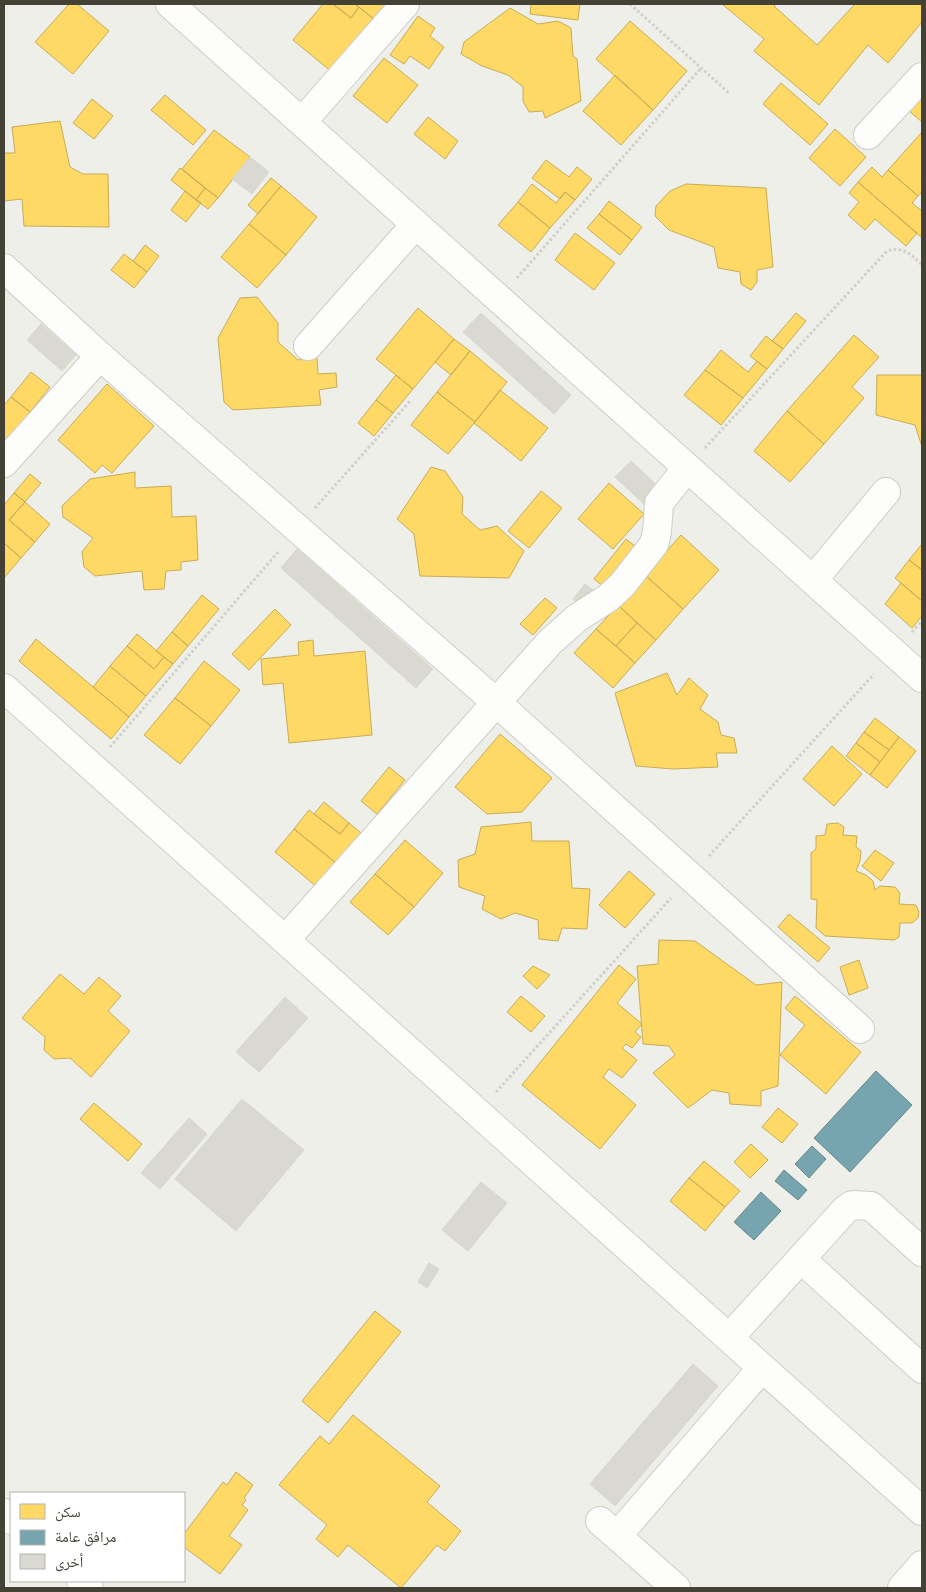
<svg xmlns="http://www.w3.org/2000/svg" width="926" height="1592" font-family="'Fira Sans','Noto Naskh Arabic',sans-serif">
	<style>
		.homes { fill: #ffd966; stroke: #c7ac57 }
		.public { fill: #76a5af; stroke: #67878a }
		.building { fill: #d9d8d1; stroke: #d7d6cf }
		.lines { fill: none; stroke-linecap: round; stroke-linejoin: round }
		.minor-casing { stroke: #cdcdc7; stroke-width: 30 }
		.path { stroke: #d0cfca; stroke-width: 3; stroke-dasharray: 2.5 2.5; stroke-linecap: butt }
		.minor { stroke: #fdfdfc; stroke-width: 28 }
	</style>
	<rect width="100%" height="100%" fill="#efefe9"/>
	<!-- homes -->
	<path class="homes" d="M69,4H77L109,31L73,74L35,42Z
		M323,4H333L351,18L359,7L375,20L332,72L293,40Z
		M333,4H355L359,7L351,18Z
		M355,4H388L375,20Z
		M531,4H580L578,20L530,14Z
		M722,4H776L774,6L817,45L855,4H922V22L888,63L868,45L819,105L754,51L764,39Z
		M510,8L538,24L558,21L571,28L573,56L577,59L581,101L545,118L543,111L529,112L523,101V87L508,75L482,66L461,54L464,42Z
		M418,16L435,28L430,36L444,47L429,69L410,56L404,64L390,55Z
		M630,21L687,71L653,110L596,59Z
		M384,58L418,85L387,123L353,96Z
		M615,75L653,110L621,145L583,111Z
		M781,83L828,124L810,145L763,104Z
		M922,91V122L907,109Z
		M165,95L206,130L193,145L151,110Z
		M92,99L113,116L94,139L73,123Z
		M428,117L458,141L445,159L414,134Z
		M60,121L70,167L83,174H108L109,227L24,226L22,199L4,201V153H15L12,127Z
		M835,129L866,157L840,186L809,158Z
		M214,130L250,157L218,198L182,169Z
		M922,132V192L918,196L888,170Z
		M546,160L569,177L577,167L592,179L575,200L565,192L560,199L532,178Z
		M872,167L882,177L888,170L918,196L912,203L922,211V238L858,182Z
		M180,168L205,188L196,200L171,180Z
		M271,178L281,186L258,214L248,205Z
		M858,182L917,233L906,246L875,219L865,230L848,215L859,202L849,193Z
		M532,184L556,203L565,192L575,200L550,228L518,202Z
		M686,184L766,188L773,267L757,270V282L751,290L741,284L740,272L718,268L714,247L669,230L655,216L656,206L670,191Z
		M281,186L317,217L286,255L249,224Z
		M205,188L218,198L208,209L196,200Z
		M185,191L201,203L186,222L171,210Z
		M609,201L642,227L632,240L599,214Z
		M518,202L550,228L531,252L498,225Z
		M599,214L632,240L620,255L587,228Z
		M249,224L286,255L257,288L221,257Z
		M575,233L615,263L594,290L555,260Z
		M145,245L159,256L147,272L133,261Z
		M124,254L147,272L134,288L111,270Z
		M257,297L278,323V342L298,360L317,357L318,374L336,373L337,387L319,390L321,405L233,410L224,402L218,338L240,298Z
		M418,308L454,339L413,389L376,359Z
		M796,313L806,321L783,349L772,341Z
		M854,335L879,357L852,387L864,398L824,444L787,411Z
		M766,336L783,349L767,369L750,356Z
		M454,339L470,351L451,375L435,362Z
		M721,350L748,372L757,361L767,369L743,398L705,370Z
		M470,351L507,382L475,422L437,392Z
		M705,370L743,398L721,425L684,395Z
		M31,372L50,387L30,412L11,397Z
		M396,375L413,389L393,413L376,400Z
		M877,375H922V447L915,425L876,415Z
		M107,384L154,426L112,473L102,465L95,473L58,440Z
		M500,390L548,428L521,461L474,423Z
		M437,392L475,422L448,454L411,425Z
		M11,397L30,412L4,445V405Z
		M376,400L393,413L374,436L358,423Z
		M787,411L824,444L790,482L754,451Z
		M431,467L445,471L463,497L462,514L480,530L497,526L524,551L509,578L420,576L414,534L397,519Z
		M135,472V488L171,486L172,517L196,516L198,560L181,562V570L166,571L164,589L144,590L142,571L95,576L84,567L82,552L93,538L63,517L62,506L90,479Z
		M30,474L41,483L25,502L14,493Z
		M609,483L644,514L613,549L578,519Z
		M541,491L562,508L529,548L508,531Z
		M14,493L25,502L9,520L35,542L21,558L4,543V505Z
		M25,502L50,524L35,542L9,520Z
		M681,535L719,570L683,609L645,575Z
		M626,539L644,553L612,593L594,579Z
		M4,543L21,558L4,578Z
		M922,544V570L909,560Z
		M909,560L922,570V601L895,578Z
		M645,575L683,609L656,640L618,605Z
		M901,583L922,601V616L912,628L885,604Z
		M202,595L219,609L188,646L172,632Z
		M545,598L557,608L533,635L520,624Z
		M618,605L637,623L616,646L596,629Z
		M275,609L291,625L249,670L232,654Z
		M637,623L656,640L635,663L616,646Z
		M596,629L635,663L613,688L574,653Z
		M172,632L188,646L173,664L156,651Z
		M137,634L164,657L154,669L127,646Z
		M36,639L129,717L111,739L19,661Z
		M313,640L314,656L365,651L372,735L289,743L283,683L263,685L261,659L299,655L298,642Z
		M127,646L154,669L164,657L173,664L146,696L110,666Z
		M204,661L240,690L211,726L175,698Z
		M110,666L146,696L129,717L93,687Z
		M667,673L677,695L689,678L708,695L700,709L718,722L721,735L734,738L737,753H716L718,767L673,769L636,766L615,693Z
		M175,698L211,726L180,764L144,735Z
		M875,718L899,737L889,750L864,732Z
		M864,732L889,750L880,762L856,743Z
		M500,734L552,778L522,812L487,814L455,787Z
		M899,737L916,751L887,788L870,775Z
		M856,743L880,762L870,775L846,756Z
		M832,746L862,774L834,806L803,779Z
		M389,767L405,780L377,814L361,801Z
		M324,802L349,823L340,834L314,814Z
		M309,810L340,834L349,823L361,833L336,863L294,829Z
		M531,822L532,841H569L572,888L590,889L587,929L562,928L558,941L539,939L538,920L515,913L501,919L482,909L485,896L459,887L458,860L475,854L481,827Z
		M838,823L844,827L843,835L857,836L856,847L861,851L860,861L856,871L866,875L873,881L875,890L880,886L895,887L900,893L899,904L916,905L919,912L918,918L912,923H900L899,937L894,940L825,936L816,928L817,900L811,899V853L816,849V836L825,835L827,824Z
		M294,829L336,863L317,887L275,852Z
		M405,840L443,873L414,907L375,874Z
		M875,850L894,863L881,881L862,866Z
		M629,871L655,894L625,928L599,905Z
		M375,874L414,907L388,935L350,902Z
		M789,914L830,948L818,962L778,927Z
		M659,940L695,941L756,985L782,982L778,1086L761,1091V1106L730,1104L729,1093L712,1090L688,1108L653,1073L675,1055L669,1046L643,1044L637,966L658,964Z
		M859,960L868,988L849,995L840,967Z
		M619,965L636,979L617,1003L642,1024L635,1032L641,1037L632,1048L626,1044L622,1048L637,1060L622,1078L609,1069L603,1077L636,1105L600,1149L522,1085Z
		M533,966L550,975L537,989L523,976Z
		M60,974L84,994L99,977L121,996L108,1011L130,1031L91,1077L70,1058L54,1059L44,1050L45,1037L22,1018Z
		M521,996L545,1016L531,1032L507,1012Z
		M795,996L861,1052L826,1094L780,1055L805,1025L785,1008Z
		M94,1103L142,1144L128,1161L80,1119Z
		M778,1108L798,1124L782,1143L762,1127Z
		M751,1144L768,1160L750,1178L734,1162Z
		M704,1161L740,1191L725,1207L689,1178Z
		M689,1178L725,1207L705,1231L670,1201Z
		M375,1311L401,1332L328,1423L302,1401Z
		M353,1415L440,1486L427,1502L461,1531L445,1551L437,1545L401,1588L348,1545L338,1557L316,1539L327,1525L279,1485L320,1436L329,1444Z
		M236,1472L253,1485L244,1498L246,1500L242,1505L248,1510L229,1536L242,1545L220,1574L184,1547V1534L223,1482L227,1485Z"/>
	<!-- public -->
	<path class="public" d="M876,1071L912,1105L850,1172L814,1138Z
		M812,1146L826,1159L809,1178L795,1164Z
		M784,1170L807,1190L798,1200L775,1181Z
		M761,1192L781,1211L754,1240L734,1222Z"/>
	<!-- building -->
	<path class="building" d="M250,157L269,172L252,194L232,179Z
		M481,313L571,395L554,414L463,332Z
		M41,324L76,355L62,371L27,340Z
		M631,461L663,491L648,508L615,477Z
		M297,549L433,669L416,688L281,568Z
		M585,584L595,592L584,607L573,599Z
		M285,997L308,1018L259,1072L236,1052Z
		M242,1099L304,1150L236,1231L175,1179Z
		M189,1118L207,1134L160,1189L141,1173Z
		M481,1182L507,1203L468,1251L442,1230Z
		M429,1263L439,1269L427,1288L418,1282Z
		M693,1364L718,1386L615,1506L590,1484Z"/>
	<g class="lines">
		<!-- minor casing -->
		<g class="minor-casing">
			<path id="minor" d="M170,4L922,678
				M302,122L405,4
				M868,135L922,77
				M4,268L100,356L497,703L860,1029
				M308,346L416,224
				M4,463L100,356
				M813,580L886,492
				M4,688L922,1511
				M285,940L550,642L577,618L608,598L622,585L654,544L657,532L659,503L687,468
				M801,1259L922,1369
				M729,1338L845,1210L852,1205L871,1206L922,1252
				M4,1513L11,1520
				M600,1521L676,1588
				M617,1536L762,1368
				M81,1581L89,1588
				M902,1588L922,1565"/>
		</g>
		<!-- path -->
		<path class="path" d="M630,4L730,94
			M517,278L701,68
			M705,448L887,251C903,246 911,254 922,265
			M315,508L411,400
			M912,632L922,621
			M110,747L279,551
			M709,856L874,674
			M496,1092L671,898"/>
		<!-- minor -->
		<use href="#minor" class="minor"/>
	</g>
	<!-- border -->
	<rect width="926" height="1592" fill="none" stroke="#444235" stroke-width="10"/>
	<!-- legend -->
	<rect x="10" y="1492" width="175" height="90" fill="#ffffff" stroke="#b4b3ae"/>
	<rect x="20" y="1504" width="25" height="15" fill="#ffd966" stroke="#b4b3ae"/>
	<text x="55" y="1517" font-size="15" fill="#444235">سكن</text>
	<rect x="20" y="1530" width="25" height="15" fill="#76a5af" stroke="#b4b3ae"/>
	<text x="55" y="1542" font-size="15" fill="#444235">مرافق عامة</text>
	<rect x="20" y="1554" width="25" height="15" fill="#d9d8d1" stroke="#b4b3ae"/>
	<text x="55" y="1567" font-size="15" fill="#444235">أخرى</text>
</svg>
